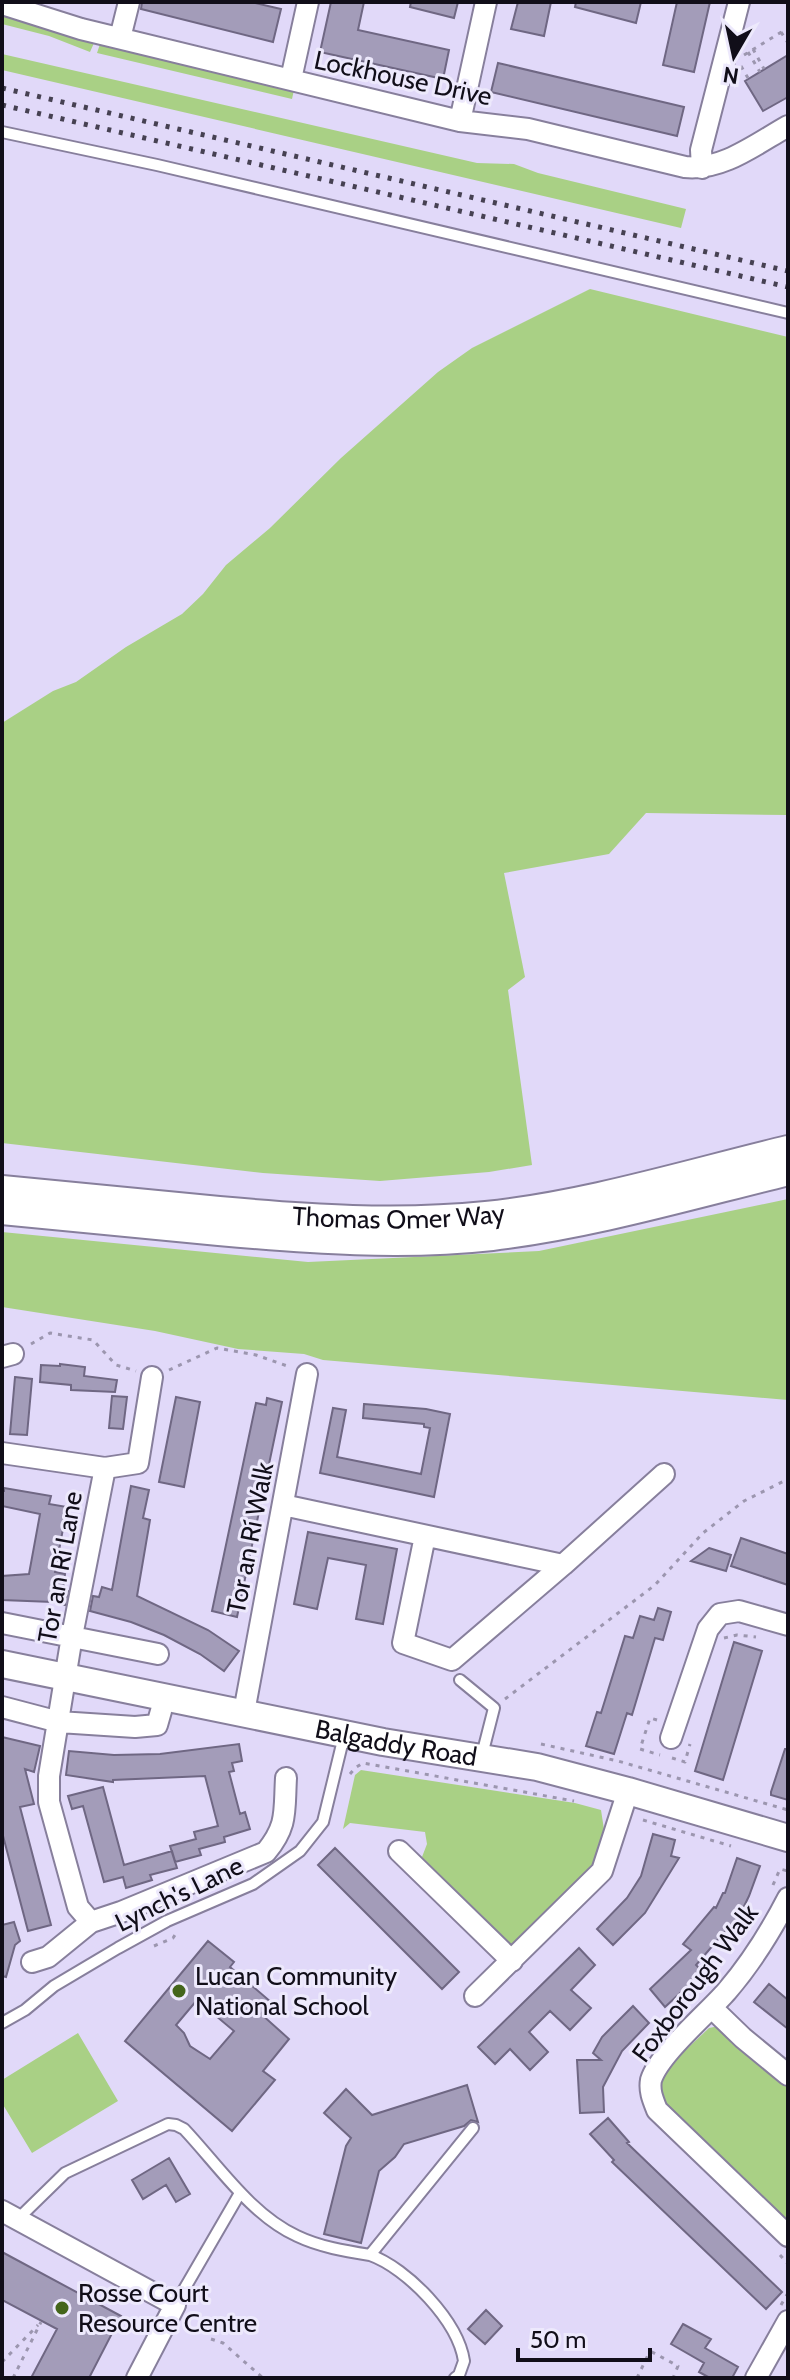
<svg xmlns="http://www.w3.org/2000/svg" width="790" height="2380" font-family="Cabin,sans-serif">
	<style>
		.green { fill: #a9d085 }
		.building { fill: #a39cb9; stroke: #6f6783; stroke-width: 2; fill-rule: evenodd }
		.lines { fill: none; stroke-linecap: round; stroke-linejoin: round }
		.service-casing { stroke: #877f9c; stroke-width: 14 }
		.minor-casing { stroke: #877f9c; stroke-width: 24 }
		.tertiary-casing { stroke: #877f9c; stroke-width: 30 }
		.path { stroke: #9c96af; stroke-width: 3; stroke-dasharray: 4 6; stroke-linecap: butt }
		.service { stroke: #fff; stroke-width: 10 }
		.minor { stroke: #fff; stroke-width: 20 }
		.tertiary { stroke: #fff; stroke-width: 26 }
		.rail { stroke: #464152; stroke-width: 5; stroke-dasharray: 4 8; stroke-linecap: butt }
		.poi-dot { fill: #44651b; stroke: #ede9fc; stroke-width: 3 }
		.labels { text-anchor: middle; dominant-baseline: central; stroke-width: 6; stroke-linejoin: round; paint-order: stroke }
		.street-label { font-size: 26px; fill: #110e19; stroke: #ede9fc }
		.poi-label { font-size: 26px; fill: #110e19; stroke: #ede9fc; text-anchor: start }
	</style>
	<rect width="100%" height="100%" fill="#e1d9f9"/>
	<!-- green -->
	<path class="green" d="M2,13L94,43L90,52L49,36L2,24Z
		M100,44L294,90L292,99L97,53Z
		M2,54L477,163L514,164L538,173L686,209L681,228L2,70Z
		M590,289L788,337V815L646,813L609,854L504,873L525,977L508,990L532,1165L489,1172L380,1181L263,1173L2,1143V723L53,691L76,682L126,647L182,614L203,594L226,565L270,528L341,458L438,372L472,348Z
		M788,1199V1400L323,1360L304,1354L238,1349L155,1331L2,1307V1232L308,1262L539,1251Z
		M361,1770L575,1803L601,1810L605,1836L596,1867L511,1945L492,1929L422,1857L427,1844L425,1832L350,1823L343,1829L355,1775Z
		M719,2026L788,2082V2223L665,2105C661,2097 657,2089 660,2080C665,2067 698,2039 709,2028Z
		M78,2033L118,2101L32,2153L2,2103V2080Z"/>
	<!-- building -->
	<path class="building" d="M142,2H251L281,9L273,42L141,9Z
		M331,2H364L358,30L449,50L443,79L320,52Z
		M411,2H458L454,18L410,7Z
		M518,2H551L544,36L511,29Z
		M576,2H641L636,23L575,7Z
		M677,2H710L694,72L663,65Z
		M788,55V97L763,111L745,81Z
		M498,63L684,107L677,136L491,92Z
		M60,1364L85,1367L84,1376L117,1380L115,1392L71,1390V1385L40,1382L41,1365L60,1366Z
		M15,1377L32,1379L27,1435L10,1434Z
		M112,1396L127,1397L123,1429L109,1428Z
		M176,1397L200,1402L184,1487L159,1482Z
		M267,1398L282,1402L237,1617L212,1611L256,1403L266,1405Z
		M364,1404L426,1409L450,1414L434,1497L320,1473L333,1408L346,1410L337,1457L421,1474L430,1428L424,1427V1424L363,1418Z
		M131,1486L149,1490L143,1518L150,1520L137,1596L208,1630L239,1651L224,1671L200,1654L164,1635L131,1622L90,1611L93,1596L99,1597L102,1587L112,1590Z
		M4,1488L51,1496L49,1504L67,1507L55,1572L65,1574L63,1590L68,1591L65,1605L53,1602L2,1600V1576L29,1574L40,1514L2,1506V1491H4Z
		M308,1532L397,1549L383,1624L356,1619L366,1565L328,1558L317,1609L294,1604Z
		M741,1538L788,1554V1585L731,1566Z
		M709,1548L731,1555L726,1571L691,1561Z
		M658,1608L671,1612L663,1640L655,1638L632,1715L627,1713L614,1754L586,1746L597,1712L601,1713L625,1636L633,1638L640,1616L654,1620Z
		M734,1642L762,1651L723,1780L695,1771Z
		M2,1737L40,1746L34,1772L25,1769L34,1804L20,1807L51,1925L28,1931L2,1832Z
		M239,1744L242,1761L232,1763L234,1771L229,1772L240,1814L245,1812L250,1829L224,1837L225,1842L199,1849L201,1855L175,1862L170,1846L196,1839L194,1832L218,1826L205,1776L113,1780V1782L66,1775L69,1751L114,1755L160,1754Z
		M785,1749H788V1800L771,1795V1792Z
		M103,1787L124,1865L172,1851L177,1868L150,1875L152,1880L126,1888L123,1877L104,1882L83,1806L72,1809L68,1796Z
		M653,1834L675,1840L671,1856L679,1858L645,1913L613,1945L597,1929L627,1898L641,1876Z
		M335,1848L459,1972L442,1989L318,1865Z
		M737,1858L760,1866L749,1896L732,1931L727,1929L696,1965L703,1972L665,2007L650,1989L691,1950L683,1944L714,1907L716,1908L723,1893H725Z
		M14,1922L20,1941L15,1945L6,1977L2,1976V1925Z
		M208,1941L234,1962L230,1967L271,2002L261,2014L289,2039L263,2071L275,2080L232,2131L125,2041ZM197,2000L234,2031L210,2059L190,2046L184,2033L176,2025Z
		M579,1948L595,1965L571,1990L591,2008L570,2030L550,2011L529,2032L548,2052L530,2070L510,2049L495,2064L478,2047Z
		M769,1984L788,2000V2029L754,2002Z
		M633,2006L649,2023L622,2051L603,2087L604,2112L580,2113L577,2060H601L593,2053L602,2037Z
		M467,2085L478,2122L471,2120L464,2126L404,2144L395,2157L379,2171L361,2243L324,2234L346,2146L351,2138L324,2113L346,2089L372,2115Z
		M608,2118L629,2142L627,2143L782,2292L766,2309L612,2162L614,2160L590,2134Z
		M169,2158L190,2194L176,2202L166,2185L143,2199L132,2180Z
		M2,2252L121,2316L89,2378H31L57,2329L2,2300Z
		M486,2310L502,2326L485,2344L468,2329Z
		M683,2324L711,2339L705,2348L738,2367L732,2378H710L699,2372L704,2363L671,2344Z"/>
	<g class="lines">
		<!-- service casing -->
		<g class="service-casing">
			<path id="service" d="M2,132L157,165L788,313
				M460,1680L494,1708L482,1755
				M2,2023L25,2010L54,1986L118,1948L167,1921L253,1884L300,1851L323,1822L344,1736
				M20,2220L23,2214L65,2173L168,2124L176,2125L184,2129C218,2165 251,2215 297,2236C320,2247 345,2251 370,2255L473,2128
				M370,2255C407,2268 458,2321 464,2361L459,2375L455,2378
				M175,2305L240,2193"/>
		</g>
		<!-- minor casing -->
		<g class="minor-casing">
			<path id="minor" d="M2,4L81,29L460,121L528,129L685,167C722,171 756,144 788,126
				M120,38L129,2
				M291,79L308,2
				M460,121L486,2
				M702,168L701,150L739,2
				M2,1357L13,1354
				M2,1453L105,1468L72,1636L49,1776V1802L78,1907L91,1922L121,1912L266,1852C288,1825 284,1812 286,1778
				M105,1468L138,1463L152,1377
				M283,1505L563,1565
				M425,1536L403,1643L452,1660L563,1565L664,1474
				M2,1623L158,1654
				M2,1707L59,1722L135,1727L157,1725L161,1711
				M244,1712L307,1374
				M671,1738L708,1629L720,1614L739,1611L788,1625
				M399,1851L512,1961
				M788,1898C771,1931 751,1963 727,1991C708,2013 659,2054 651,2080C649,2091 653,2100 657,2110L788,2236
				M32,1962L48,1957L91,1922
				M475,1996L602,1871L628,1791
				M712,2008L743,2038L788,2075
				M2,2211L175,2305L137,2378
				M756,2378L788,2321"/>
		</g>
		<!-- tertiary casing -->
		<g class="tertiary-casing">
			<g id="tertiary">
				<path id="s1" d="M2,1189C74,1196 147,1203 219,1210C309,1218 396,1224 486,1215C589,1204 688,1173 788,1149"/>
				<path d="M2,1211C74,1218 147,1225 219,1232C310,1240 401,1247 492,1237C592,1225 690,1196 788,1172"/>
				<path id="s2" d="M2,1664L383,1742L537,1767L628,1791L788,1838"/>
			</g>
		</g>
		<!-- path -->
		<path class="path" d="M781,32L788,43
			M753,49L764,69
			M748,52L760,72
			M744,55L788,28
			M741,66L748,78
			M31,1344L50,1333L93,1340L116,1365L136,1371
			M169,1370L217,1348L256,1355L290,1367
			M724,1638L737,1635L756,1637
			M505,1699L655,1585L703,1533L744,1501L788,1479
			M657,1720L650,1718L640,1749L660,1755
			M541,1744L618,1761L788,1810
			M672,1758L685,1762L690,1744
			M350,1774L355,1768L363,1763L574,1801
			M643,1820L731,1846
			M773,1885L780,1869L788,1871
			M154,1946L173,1938L177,1932
			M780,2255L788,2264
			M781,2305L788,2293
			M211,2339L223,2343L263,2378
			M2,2362L38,2325
			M13,2378L41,2322
			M637,2378L648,2355L652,2352L678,2366L673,2378"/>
		<!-- service -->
		<use href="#service" class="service"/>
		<!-- minor -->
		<use href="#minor" class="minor"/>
		<!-- tertiary -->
		<use href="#tertiary" class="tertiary"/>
		<!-- rail -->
		<path class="rail" d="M2,88L788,271
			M2,105L788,287"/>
	</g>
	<!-- markers -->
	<g class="poi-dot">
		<circle cx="179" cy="1991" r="8"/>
		<circle cx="62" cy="2308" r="8"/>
	</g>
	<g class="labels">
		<!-- street labels -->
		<g class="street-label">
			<text transform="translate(403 78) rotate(12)">Lockhouse Drive</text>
			<text stroke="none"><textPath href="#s1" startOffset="398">Thomas Omer Way</textPath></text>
			<text transform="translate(250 1538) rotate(-79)">Tor an Rí Walk</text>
			<text transform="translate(60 1567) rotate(-80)">Tor an Rí Lane</text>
			<text stroke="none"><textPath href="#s2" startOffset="402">Balgaddy Road</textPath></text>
			<text transform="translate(179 1894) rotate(-26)">Lynch's Lane</text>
			<text transform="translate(695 1983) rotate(-53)">Foxborough Walk</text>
		</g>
		<!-- poi labels -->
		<g class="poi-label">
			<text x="195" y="1976">Lucan Community<tspan x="195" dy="30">National School</tspan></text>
			<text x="78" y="2293">Rosse Court<tspan x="78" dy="30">Resource Centre</tspan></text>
		</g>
	</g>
	<!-- border -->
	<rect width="790" height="2380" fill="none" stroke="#110e19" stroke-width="8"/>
	<!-- north arrow -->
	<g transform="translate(734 56) rotate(189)" stroke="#ede9fc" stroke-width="6" paint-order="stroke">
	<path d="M0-6L14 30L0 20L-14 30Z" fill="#110e19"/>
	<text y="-12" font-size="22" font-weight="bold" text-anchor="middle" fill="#110e19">N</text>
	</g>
	<!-- scale -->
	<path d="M518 2348v12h132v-12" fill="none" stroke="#110e19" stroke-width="4"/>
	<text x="530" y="2348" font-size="24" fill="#110e19" stroke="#ede9fc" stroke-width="6" paint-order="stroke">50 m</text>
</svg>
